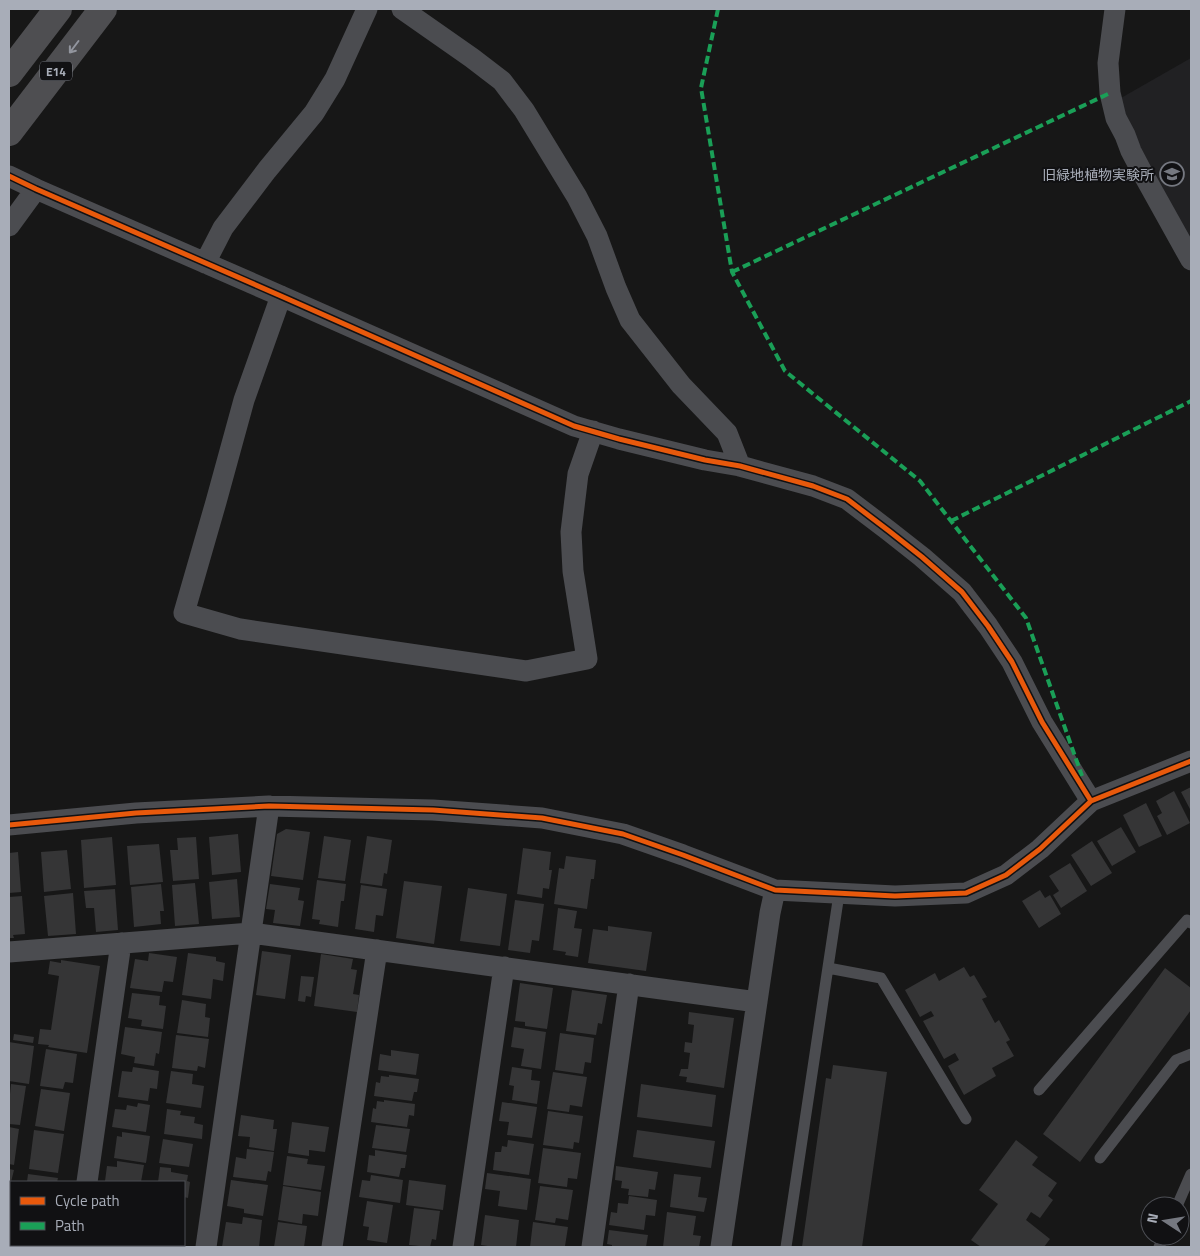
<svg xmlns="http://www.w3.org/2000/svg" width="1200" height="1256" font-family="'Titillium Web','Noto Sans JP',sans-serif">
	<style>
		.built { fill: #212123 }
		.building { fill: #353536 }
		.lines { fill: none; stroke-linecap: round; stroke-linejoin: round }
		.lane { stroke: #4b4c50; stroke-width: 11 }
		.street { stroke: #4b4c50; stroke-width: 21 }
		.highway { stroke: #4e4e51; stroke-width: 28 }
		.quiet { stroke: #1a9f57; stroke-width: 4; stroke-dasharray: 8 4; stroke-linecap: butt }
		.cycleway-casing { stroke: #111113; stroke-width: 8 }
		.cycleway { stroke: #e8590c; stroke-width: 5 }
		.oneway { stroke: #92959e }
		.labels { text-anchor: middle; dominant-baseline: central; stroke-width: 4; stroke-linejoin: round; paint-order: stroke }
		.shield { fill: #111113; stroke: #7b7e86; stroke-width: 1 }
		.shield-label { font-size: 12px; font-weight: bold; fill: #a8adb8 }
		.poi-label { font-size: 14px; fill: #a8adb8; stroke: #111113; text-anchor: end }
	</style>
	<rect width="100%" height="100%" fill="#171717"/>
	<!-- built -->
	<path class="built" d="M1191,58V243L1128,123L1121,98Z"/>
	<!-- building -->
	<path class="building" d="M1191,787V811L1181,792Z
		M1174,791L1190,823L1167,835L1157,816L1162,813L1156,801Z
		M1146,803L1162,836L1139,847L1123,815Z
		M1121,827L1136,852L1112,866L1097,841Z
		M286,829L310,832L303,880L271,876L277,834Z
		M238,834L241,872L212,875L209,837Z
		M324,836L351,840L345,881L318,878Z
		M367,836L392,840L387,874L384,873L382,886L360,883Z
		M112,837L116,885L84,888L81,840Z
		M196,837L199,879L173,881L170,850H178L177,838Z
		M1092,841L1112,873L1091,886L1071,855Z
		M159,844L163,882L130,885L127,846Z
		M523,848L551,852L549,870H552L549,889L543,888L542,898L517,894Z
		M67,850L71,889L44,892L41,852Z
		M18,852L21,892L9,893V853Z
		M566,856L596,860L594,879H591L587,909L554,904L559,868L564,869Z
		M1070,863L1087,891L1061,908L1053,895L1059,891L1049,876Z
		M237,879L240,917L212,919L209,882Z
		M317,880L346,884L344,901H341L338,927L319,924L320,920L312,919Z
		M404,881L442,886L434,944L396,938Z
		M195,883L199,924L175,926L172,885Z
		M161,884L164,911H160L161,924L134,927L131,887Z
		M270,884L300,888L298,900L304,901L300,926L273,923L275,910L266,909Z
		M361,885L387,889L383,916L376,915L374,932L355,929Z
		M468,888L507,894L500,946L460,941Z
		M115,889L118,930L96,932L94,908H86L84,891Z
		M1040,890L1045,898L1050,895L1061,914L1039,928L1022,901Z
		M73,893L76,934L48,936L44,896Z
		M22,896L25,934L13,935L14,938H9V897Z
		M515,900L544,904L539,941L532,940L530,953L508,950Z
		M558,908L577,911L574,928L582,929L578,957L565,955L566,952L553,950Z
		M608,926L652,932L646,971L588,963L593,929L608,931Z
		M262,951L291,955L285,999L256,995Z
		M149,953L177,957L173,982L164,981L162,992L130,988L135,959L148,961Z
		M188,953L216,957V961L225,963L223,981L213,979L211,999L182,995Z
		M321,954L353,959L351,969L357,970L353,994L359,995L357,1012L314,1006Z
		M61,960L100,966L87,1053L48,1047L49,1045L38,1044L40,1029L51,1030L59,976L48,974L50,961L61,963Z
		M964,967L970,977L974,975L987,997L982,999L995,1023L999,1020L1010,1040L1006,1042L1014,1056L992,1068L996,1076L964,1095L948,1066L959,1060L955,1053L944,1059L923,1021L934,1016L931,1011L920,1017L905,990L935,973L939,981Z
		M1165,968L1191,988V1010L1080,1162L1043,1134Z
		M301,976L314,977L311,997L306,996L305,1002L298,1001Z
		M520,983L553,988L547,1029L525,1026V1022L515,1021Z
		M572,990L607,995L602,1024L598,1023L596,1035L566,1031Z
		M132,993L160,996L159,1005L166,1006L163,1029L141,1026L142,1020L128,1018Z
		M182,1000L206,1004L205,1017L210,1018L208,1037L177,1033Z
		M689,1012L734,1018L724,1088L686,1082L687,1077L679,1076L681,1069H688L690,1053L684,1052L685,1042L692,1043L694,1025L688,1024Z
		M125,1027L162,1032L159,1054L156,1053L154,1066L134,1063L135,1057L121,1054Z
		M514,1027L546,1032L541,1069L521,1066L524,1049L511,1047Z
		M560,1033L594,1038L591,1063L585,1062L583,1074L555,1070Z
		M14,1034L34,1037L33,1043L13,1040Z
		M176,1035L209,1039L205,1068L198,1066L197,1071L172,1068Z
		M9,1042L34,1046L29,1084L9,1081Z
		M46,1049L77,1054L73,1083L65,1082L63,1089L40,1086Z
		M391,1050L419,1054L416,1075L378,1070L380,1054L391,1056Z
		M833,1065L887,1072L862,1247H802L826,1078L831,1079Z
		M133,1067L159,1071L157,1089L150,1088L148,1101L118,1097L122,1071L132,1072Z
		M512,1067L532,1070L531,1080L540,1081L537,1104L512,1100L514,1086L509,1085Z
		M171,1071L193,1074L192,1084L204,1086L201,1108L166,1103Z
		M553,1072L587,1077L582,1107L570,1105L569,1112L547,1109Z
		M389,1075L419,1079L417,1092H414L412,1101L374,1096L376,1082L380,1083L381,1076L389,1077Z
		M11,1084L26,1086L20,1125L9,1124V1094H10Z
		M641,1084L716,1095L712,1127L637,1117Z
		M41,1089L70,1093L64,1131L35,1126Z
		M384,1100L415,1104L414,1116L409,1115L407,1127L371,1122L373,1108L376,1109L377,1101L384,1102Z
		M502,1102L537,1107L532,1138L507,1135L509,1122L499,1121Z
		M138,1103L150,1105L146,1132L112,1127L115,1109L126,1110L127,1105L137,1107Z
		M167,1109L181,1111L180,1115L195,1117L194,1123L203,1125L202,1139L164,1134Z
		M548,1111L583,1116L579,1143L574,1142L573,1149L543,1145Z
		M241,1115L274,1120L273,1129H277L274,1151L249,1147L250,1137L238,1136Z
		M292,1122L329,1127L325,1152L309,1150V1156L288,1153Z
		M376,1125L410,1129L406,1152L372,1148Z
		M9,1127L19,1129L14,1165L9,1164Z
		M34,1130L64,1134L58,1173L29,1169Z
		M637,1130L715,1141L711,1168L633,1157Z
		M122,1132L150,1136L146,1163L114,1158L117,1136L122,1137Z
		M163,1139L193,1144L189,1167L159,1163Z
		M508,1140L534,1144L529,1175L493,1170L495,1152H501L502,1146L507,1147Z
		M1016,1140L1038,1157L1032,1165L1057,1183L1048,1196L1053,1200L1040,1218L1031,1212L1026,1220L1050,1239L1044,1247H981L971,1240L998,1204L979,1190Z
		M543,1148L581,1153L577,1179L568,1178L567,1187L538,1183Z
		M247,1149L274,1152L271,1172L268,1171L266,1181L233,1177L236,1157L246,1159Z
		M375,1150L407,1155L405,1168H401L399,1177L367,1172L369,1155L375,1156Z
		M287,1156L308,1159L307,1164L325,1166L321,1190L283,1185Z
		M117,1161L144,1165L141,1182L105,1181L107,1166L117,1167Z
		M616,1166L658,1172L655,1190L649,1189L648,1197L628,1195L629,1189L621,1188L622,1181L615,1180Z
		M160,1167L171,1168V1172L188,1175L187,1181L190,1182L188,1198L184,1197V1182H158Z
		M9,1169L14,1170L11,1182L10,1198H9Z
		M487,1173L531,1179L527,1210L498,1206L500,1191L485,1189Z
		M28,1174L58,1178L57,1182H27Z
		M674,1174L701,1177L698,1197L707,1198L704,1212L670,1207Z
		M371,1175L403,1180L400,1203L359,1197L362,1180L370,1181Z
		M231,1180L268,1185L263,1216L244,1213V1209L227,1206Z
		M409,1180L446,1185L443,1210L406,1205Z
		M283,1186L321,1192L318,1216L303,1214L302,1224L278,1220Z
		M540,1186L573,1190L568,1220L556,1218L555,1223L535,1220Z
		M629,1196L657,1200L655,1216L646,1215L644,1230L609,1225L611,1212L617,1213L618,1203L628,1204Z
		M367,1201L393,1205L387,1243L367,1240L369,1227L363,1226Z
		M414,1208L440,1211L436,1240L432,1239L430,1247L409,1245Z
		M667,1212L696,1216L693,1235L701,1236L699,1247H663Z
		M485,1215L519,1220L516,1247H494L481,1245Z
		M243,1217L262,1220L259,1247H222L226,1222L242,1224Z
		M278,1222L307,1226L304,1247H274Z
		M533,1222L568,1227L565,1246H562V1247H530Z
		M609,1230L648,1235L646,1247H612V1245L607,1244Z
		M92,1245H135V1247H91Z"/>
	<g class="lines">
		<!-- lane -->
		<path class="lane" d="M828,968L881,978L966,1119
			M1039,1090L1187,920L1191,923
			M1100,1158L1176,1060L1191,1054
			M1177,1206L1191,1174
			M786,1247L839,894
			M1159,1247L1164,1236"/>
		<!-- street -->
		<path class="street" d="M402,9L472,58L502,81L524,110L577,197L597,236L616,288L630,320L681,385L727,433L740,466
			M1115,9L1108,63L1110,93L1116,118L1125,135L1131,151L1142,172L1191,260
			M9,176L36,189L281,296L574,426L619,439L705,460L740,466L813,486L847,499L889,531L922,557L962,592L988,626L1012,662L1042,722L1091,801
			M9,226L36,189
			M205,263L223,228L267,170L314,113L335,79L367,9
			M281,296L244,400L216,502L184,613L240,629L526,671L587,659L573,571L571,532L578,474L593,431
			M9,825L136,813L269,806L433,810L542,818L623,834L683,855L775,890L895,896L966,893L1006,875L1040,849L1091,801L1191,761
			M9,952L251,933L757,1002
			M87,1182L121,943
			M78,1247V1245
			M206,1247L269,806
			M332,1247L377,950
			M463,1247L504,967
			M592,1247L629,984
			M721,1247L770,913L775,890"/>
		<!-- highway -->
		<path class="highway" d="M9,73L58,9
			M9,132L103,9"/>
		<!-- quiet -->
		<path class="quiet" d="M718,9L701,88L732,272L785,371L920,481L1026,618L1082,776
			M732,272L1110,93
			M951,521L1191,401"/>
		<!-- cycleway casing -->
		<g class="cycleway-casing">
			<path id="cycleway" d="M9,176L36,189L281,296L574,426L619,439L705,460L740,466L813,486L847,499L889,531L922,557L962,592L988,626L1012,662L1042,722L1091,801
				M9,825L136,813L269,806L433,810L542,818L623,834L683,855L775,890L895,896L966,893L1006,875L1040,849L1091,801L1191,761"/>
		</g>
		<!-- cycleway -->
		<use href="#cycleway" class="cycleway"/>
	</g>
	<!-- one-way arrows -->
	<defs><path id="oneway-shaft" d="M-6 0H5M1.5-3L5.5 0L1.5 3" fill="none" stroke-width="1.6" stroke-linecap="round" stroke-linejoin="round" transform="scale(1.25)"/></defs>
	<use class="oneway" href="#oneway-shaft" transform="translate(74 47) rotate(127)"/>
	<!-- icons -->
	<defs>
		<g id="university-ring" transform="scale(1.25)"><circle r="9.5" fill="#111113" stroke="#757880" stroke-width="1.5"/><path d="M0-5L7-2L0 1L-7-2ZM-4 1L0 2.5L4 1V4Q0 6-4 4Z" fill="#757880"/></g>
	</defs>
	<g fill-rule="evenodd">
		<use href="#university-ring" x="1172" y="174"/>
	</g>
	<g class="labels">
		<!-- shield labels -->
		<rect class="shield" x="40" y="61.5" width="32" height="19" rx="4"/>
		<g class="shield-label">
			<text x="56" y="71">E14</text>
		</g>
		<!-- poi labels -->
		<g class="poi-label">
			<text x="1154" y="174">旧緑地植物実験所</text>
		</g>
	</g>
	<!-- border -->
	<rect width="1200" height="1256" fill="none" stroke="#a8adb8" stroke-width="20"/>
	<!-- legend -->
	<rect x="10" y="1181" width="175" height="65" fill="#111113" stroke="#4d4f55"/>
	<rect x="20" y="1197" width="25" height="8" fill="#e8590c" stroke="#4d4f55"/>
	<text x="55" y="1206" font-size="15" fill="#a8adb8">Cycle path</text>
	<rect x="20" y="1222" width="25" height="8" fill="#1a9f57" stroke="#4d4f55"/>
	<text x="55" y="1231" font-size="15" fill="#a8adb8">Path</text>
	<!-- north arrow -->
	<g transform="translate(1165 1221) rotate(282)"><circle r="24" fill="#111113" stroke="#4d4f55"/>
	<path d="M0-4L9 19L0 12L-9 19Z" fill="#757880"/>
	<text y="-8" font-size="14" font-weight="bold" text-anchor="middle" fill="#a8adb8">N</text>
	</g>
</svg>
